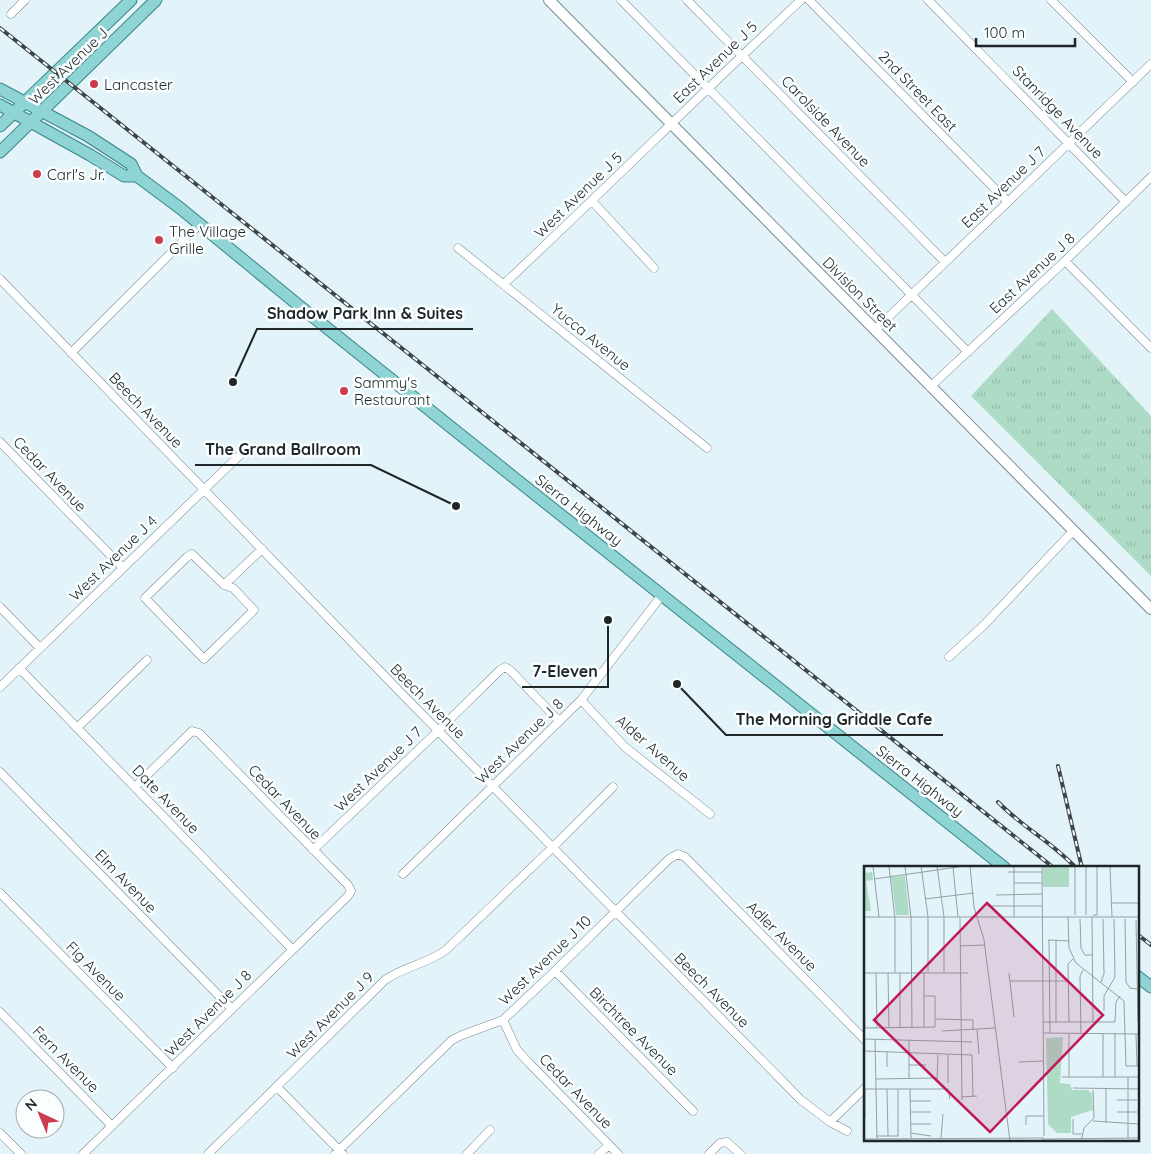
<svg xmlns="http://www.w3.org/2000/svg" width="1151" height="1154" font-family="Quicksand,sans-serif">
	<style>
		.grass { fill: url(#grass-tufts) }
		.lines { fill: none; stroke-linecap: round; stroke-linejoin: round }
		.minor-casing { stroke: #7b8b91; stroke-width: 9 }
		.secondary-casing { stroke: #7b8b91; stroke-width: 12 }
		.primary-casing { stroke: #378585; stroke-width: 13 }
		.minor { stroke: #fff; stroke-width: 8 }
		.secondary { stroke: #fff; stroke-width: 10 }
		.primary { stroke: #8fd4d4; stroke-width: 11 }
		.rail-casing { stroke: #3d4648; stroke-width: 4 }
		.rail { stroke: #fafeff; stroke-width: 2; stroke-dasharray: 5.5; stroke-linecap: butt }
		.poi-dot { fill: #cc3b4e; stroke: #fafeff; stroke-width: 2 }
		.labels { text-anchor: middle; dominant-baseline: central; stroke-width: 5; stroke-linejoin: round; paint-order: stroke }
		.street-label { font-size: 15px; fill: #1f2628; stroke: #fafeff }
		.poi-label { font-size: 15px; fill: #1f2628; stroke: #fafeff; text-anchor: start }
		.inset-road { fill: none; stroke: #94a1a6; stroke-width: 1 }
		.view { fill: #c2185b; fill-opacity: 0.15; stroke: #c2185b; stroke-width: 2.5 }
		.inset-edge { fill: none; stroke: #1f2628; stroke-width: 2.5 }
		.leader { fill: none; stroke: #1f2628; stroke-width: 2 }
		.callout-dot { fill: #1f2628; stroke: #fafeff; stroke-width: 2 }
		.callout-label { font-size: 16px; text-anchor: middle; font-weight: bold; fill: #1f2628; stroke: #fafeff; stroke-width: 5; stroke-linejoin: round; paint-order: stroke }
	</style>
	<defs>
		<pattern id="grass-tufts" width="24" height="20" patternUnits="userSpaceOnUse" patternTransform="scale(1.25)"><rect width="24" height="20" fill="#aedbc5"/><path d="M3 7l-1-3M5 7V3M7 7l1-3M15 17l-1-3M17 17v-4M19 17l1-3" fill="none" stroke="#95bca9"/></pattern>
	</defs>
	<rect width="100%" height="100%" fill="#e2f3fa"/>
	<!-- grass -->
	<path class="grass" d="M1052,309L1151,416V576L971,396Z"/>
	<g class="lines">
		<!-- minor casing -->
		<g class="minor-casing">
			<path id="minor" d="M621,0L968,352
				M687,0L945,262
				M809,0L1008,202
				M928,0L1126,202
				M1051,0L1133,82
				M11,14L25,0
				M592,201L654,268
				M458,248L707,448
				M1065,261L1151,348
				M0,279L404,696L801,1100L830,1122L847,1131
				M504,284C604,190 701,94 801,0
				M875,330L1151,64
				M71,353L200,224
				M930,387L1065,261L1151,177
				M0,442L123,568
				M192,554L224,585L233,588L254,610L204,659L145,598L187,557Z
				M224,585L262,549
				M0,607L40,648
				M949,657L984,625L1073,531
				M19,668L292,949
				M0,687L244,451L247,452
				M581,700L625,747L710,814
				M77,728L147,660
				M0,772L232,1009
				M313,850L438,731L500,670L505,667L510,670L559,721
				M403,874L581,700L662,595
				M0,893L173,1068
				M555,971L693,1111
				M0,1012L112,1126
				M503,1020L517,1050L530,1064L618,1154
				M277,1087L343,1154
				M830,1122L865,1088
				M0,1133L21,1154
				M83,1154L348,896L351,891L348,885L199,733L192,731L135,787
				M208,1154L385,980C403,967 427,964 446,950L553,847L613,787
				M335,1154L452,1040L462,1035L503,1020L555,971L669,859L678,854L685,857L865,1040
				M467,1154L490,1130
				M599,1154L609,1145
				M709,1154L720,1143L727,1142L740,1154"/>
		</g>
		<!-- secondary casing -->
		<g class="secondary-casing">
			<path id="secondary" d="M549,0L1151,609"/>
		</g>
		<!-- primary casing -->
		<g class="primary-casing">
			<path id="primary" d="M0,89L88,136L131,164L137,176L180,208L297,304L517,480L1005,868
				M0,105L90,155L124,176H137
				M0,126L131,0
				M0,152L156,0
				M1137,976L1151,987"/>
		</g>
		<!-- minor -->
		<use href="#minor" class="minor"/>
		<!-- secondary -->
		<use href="#secondary" class="secondary"/>
		<!-- primary -->
		<use href="#primary" class="primary"/>
		<!-- rail casing -->
		<g class="rail-casing">
			<path id="rail" d="M0,28L1054,868
				M1058,766L1082,868
				M998,802C1022,827 1053,843 1076,868
				M1137,934L1151,945"/>
		</g>
		<!-- rail -->
		<use href="#rail" class="rail"/>
	</g>
	<!-- markers -->
	<g class="poi-dot">
		<circle cx="94" cy="84" r="5"/>
		<circle cx="37" cy="174" r="5"/>
		<circle cx="159" cy="240" r="5"/>
		<circle cx="344" cy="391" r="5"/>
	</g>
	<g class="labels">
		<!-- street labels -->
		<g class="street-label">
			<text transform="translate(715 62) rotate(-44)">East Avenue J 5</text>
			<text transform="translate(68 66) rotate(-44)">West Avenue J</text>
			<text transform="translate(918 91) rotate(46)">2nd Street East</text>
			<text transform="translate(1058 112) rotate(46)">Stanridge Avenue</text>
			<text transform="translate(826 121) rotate(46)">Carolside Avenue</text>
			<text transform="translate(1003 187) rotate(-44)">East Avenue J 7</text>
			<text transform="translate(578 195) rotate(-44)">West Avenue J 5</text>
			<text transform="translate(1032 273) rotate(-43)">East Avenue J 8</text>
			<text transform="translate(860 294) rotate(45)">Division Street</text>
			<text transform="translate(591 337) rotate(39)">Yucca Avenue</text>
			<text transform="translate(146 410) rotate(46)">Beech Avenue</text>
			<text transform="translate(50 474) rotate(46)">Cedar Avenue</text>
			<text transform="translate(579 510) rotate(38)">Sierra Highway</text>
			<text transform="translate(113 558) rotate(-44)">West Avenue J 4</text>
			<text transform="translate(428 701) rotate(45)">Beech Avenue</text>
			<text transform="translate(519 741) rotate(-44)">West Avenue J 8</text>
			<text transform="translate(653 748) rotate(41)">Alder Avenue</text>
			<text transform="translate(378 769) rotate(-44)">West Avenue J 7</text>
			<text transform="translate(920 781) rotate(38)">Sierra Highway</text>
			<text transform="translate(166 799) rotate(46)">Date Avenue</text>
			<text transform="translate(285 802) rotate(46)">Cedar Avenue</text>
			<text transform="translate(126 881) rotate(46)">Elm Avenue</text>
			<text transform="translate(782 936) rotate(45)">Adler Avenue</text>
			<text transform="translate(545 960) rotate(-44)">West Avenue J 10</text>
			<text transform="translate(96 971) rotate(45)">Fig Avenue</text>
			<text transform="translate(712 990) rotate(45)">Beech Avenue</text>
			<text transform="translate(208 1013) rotate(-45)">West Avenue J 8</text>
			<text transform="translate(330 1015) rotate(-45)">West Avenue J 9</text>
			<text transform="translate(634 1031) rotate(45)">Birchtree Avenue</text>
			<text transform="translate(66 1059) rotate(45)">Fern Avenue</text>
			<text transform="translate(576 1091) rotate(46)">Cedar Avenue</text>
		</g>
		<!-- poi labels -->
		<g class="poi-label">
			<text x="104" y="84">Lancaster</text>
			<text x="47" y="174">Carl's Jr.</text>
			<text x="169" y="231">The Village<tspan x="169" dy="17">Grille</tspan></text>
			<text x="354" y="382">Sammy's<tspan x="354" dy="17">Restaurant</tspan></text>
		</g>
	</g>
	<!-- overview -->
	<g transform="translate(864 866)">
		<rect width="275" height="275" fill="#e2f3fa"/>
		<path d="M0,0L2,7L8,6L9,14L2,15L7,45H0ZM179,0H205V21H179ZM41,10L45,49H32L27,11ZM199,171L196,217L206,218L208,224H224L228,228L229,244L207,251V267H193L184,258L182,172Z" fill="#aedbc5"/>
		<path class="inset-road" d="M9,0L15,51M25,0L31,53V107M41,0L47,51L48,162M57,0L64,51V106M73,0L80,51V106M106,0L110,41L120,74L146,275M150,0V51M178,0L180,270M211,0V49M222,0V49M246,0L248,51M89,1L94,51M144,6H178M10,13L101,0M150,17H178M132,29L178,28M61,33L110,27M248,37H275M123,40H178M229,49H233V0M0,51H275M204,51L205,82L212,97L260,135L262,200H275M228,51L229,156M96,52L98,234M216,53L217,82L221,89H228M261,53L262,116L266,122L273,123M272,54L274,156M0,63V109M184,74L205,75M185,74L186,167M192,74V156M96,80L121,79M60,106V161M0,107H104M12,107L13,162M24,107L25,162M36,107V162M145,107L150,151M146,115H204M237,116L240,108L239,53M0,135L1,162M240,145V130L251,111L250,53M72,153L109,154V164M179,156H251L252,136L256,130M205,156L204,98L209,93M0,162L71,161V130H60M113,164L115,188M78,165L132,162M179,167L275,168M205,167V211M217,167L216,110L219,104M239,167V211M251,167V211M272,168L273,200M0,173L108,176M11,173L13,273M45,174V212M0,185L108,189L109,231M23,185V201M84,189V217M155,196L179,195M45,199H62M198,211H275M264,211V272M12,213L73,212M73,216L74,189M209,222L275,223M0,223H84L86,233M1,223V252M23,223L24,270M46,223L47,272M242,223V257M97,231L113,230M253,234H273M47,235H67M47,246H67M253,246H273M209,253V268H218M229,255L275,258M47,258H67M162,259V250H180M47,267L67,270M12,270H34V223M77,272L79,248M218,272L220,262L230,252L229,224M0,273L180,272M178,273L275,272"/>
		<path class="view" d="M123,37L239,149L126,266L10,154Z"/>
		<rect width="275" height="275" class="inset-edge"/>
	</g>
	<!-- callouts -->
	<path class="leader" d="M233 382L257 329H473M456 506L371 465H195M608 620L608 687H522M677 684L726 735H943"/>
	<g class="callout-dot">
		<circle cx="233" cy="382" r="5"/>
		<circle cx="456" cy="506" r="5"/>
		<circle cx="608" cy="620" r="5"/>
		<circle cx="677" cy="684" r="5"/>
	</g>
	<g class="callout-label">
		<text x="365" y="319">Shadow Park Inn &amp; Suites</text>
		<text x="283" y="455">The Grand Ballroom</text>
		<text x="565" y="677">7-Eleven</text>
		<text x="834" y="725">The Morning Griddle Cafe</text>
	</g>
	<!-- north arrow -->
	<g transform="translate(40 1114) rotate(316)"><circle r="24" fill="#fafeff" stroke="#a2a8a9"/>
	<path d="M0-4L9 19L0 12L-9 19Z" fill="#cc3b4e"/>
	<text y="-8" font-size="14" font-weight="bold" text-anchor="middle" fill="#1f2628">N</text>
	</g>
	<!-- scale -->
	<path d="M976 38v8h99v-8" fill="none" stroke="#1f2628" stroke-width="2.5"/>
	<text x="984" y="38" font-size="15" fill="#1f2628" stroke="#fafeff" stroke-width="4" paint-order="stroke">100 m</text>
</svg>
